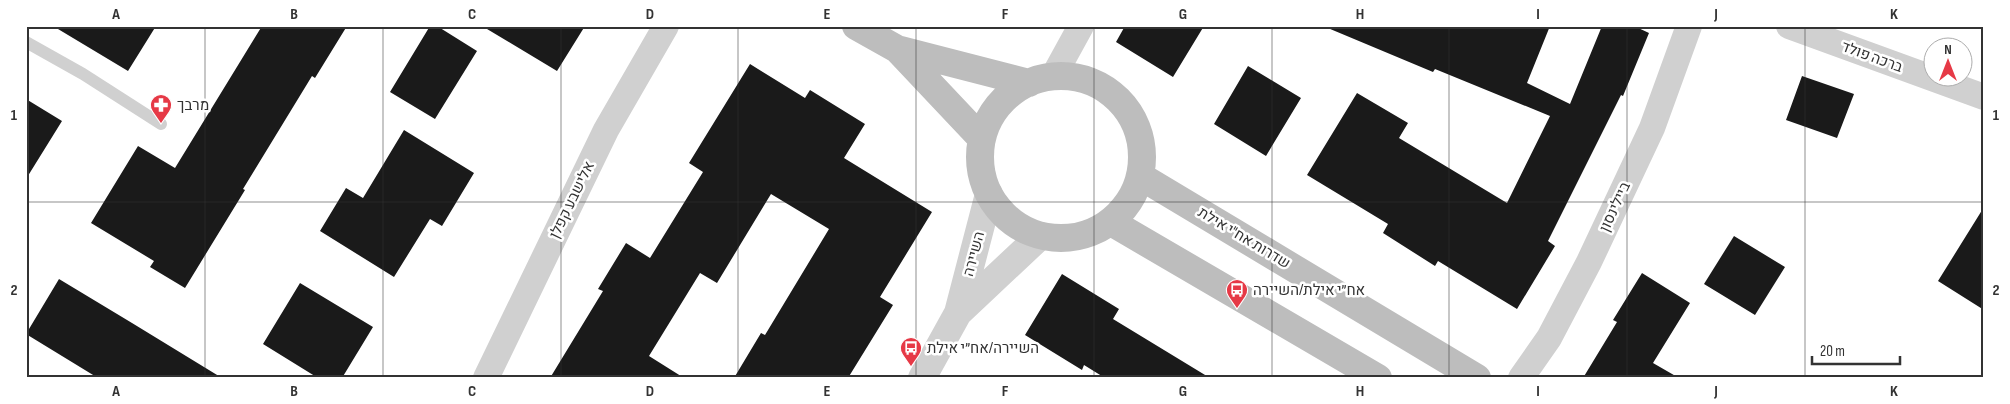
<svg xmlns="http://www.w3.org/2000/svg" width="2010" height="404" font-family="'Sofia Sans Condensed',Heebo,sans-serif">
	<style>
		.building { fill: #1a1a1a }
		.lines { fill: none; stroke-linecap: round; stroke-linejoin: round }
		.service { stroke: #d0d0d0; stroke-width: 12 }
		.minor { stroke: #d0d0d0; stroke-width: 26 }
		.tertiary { stroke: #d0d0d0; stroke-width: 28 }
		.secondary { stroke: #bdbdbd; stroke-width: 28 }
		.grid { fill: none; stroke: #333; stroke-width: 1; stroke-opacity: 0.55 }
		.labels { text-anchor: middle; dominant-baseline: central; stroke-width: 5; stroke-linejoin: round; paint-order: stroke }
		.street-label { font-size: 15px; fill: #333; stroke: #fff }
		.poi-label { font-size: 15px; fill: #333; stroke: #fff; text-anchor: start }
		.neatline { fill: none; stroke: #333; stroke-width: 2 }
		.grid-label { font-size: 16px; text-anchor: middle; font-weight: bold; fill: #333 }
	</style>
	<rect width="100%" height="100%" fill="#fff"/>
	<!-- building -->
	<path class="building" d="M53,26H156L128,71Z
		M262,26H347L315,78L312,76L243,189L245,190L185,288L150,267L154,261L91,223L138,146L175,168Z
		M430,26H437L477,51L435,119L390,92Z
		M482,26H585L557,71Z
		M1125,26H1204L1173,77L1116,42Z
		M1323,26H1550L1527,83L1570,104L1602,26H1634L1649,33L1623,96L1621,95L1548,241L1555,246L1517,309L1438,261L1435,266L1383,233L1388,224L1307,175L1357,93L1408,123L1399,138L1507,203L1550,116L1435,69L1433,72Z
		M750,64L805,98L810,90L865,124L844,158L932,212L880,297L893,305L848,378H734L761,333L765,335L829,229L771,194L717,283L700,273L649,356L684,378H550L603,291L598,289L626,243L650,258L703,172L689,163Z
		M1248,66L1301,98L1266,156L1214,124Z
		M1802,76L1854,94L1837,138L1786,120Z
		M26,99L62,121L26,179Z
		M404,130L474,173L442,226L430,219L394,277L320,231L346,188L363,198Z
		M1984,207V310L1938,281Z
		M1734,236L1785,267L1755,315L1704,284Z
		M1642,273L1690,303L1653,363L1679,378H1583L1617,322L1613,320Z
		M1062,274L1119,309L1113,319L1210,378H1105L1084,365L1082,370L1025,335Z
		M59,279L132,323L222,378H98L26,334Z
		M300,283L373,327L342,378H318L263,344Z"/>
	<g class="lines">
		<!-- service -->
		<path class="service" d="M26,42L83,74L161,124"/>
		<!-- minor -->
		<path class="minor" d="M1789,26L1984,97
			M1053,77L1081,26
			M486,378L606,130L666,26
			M1521,378L1549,338L1589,262L1652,128L1689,26"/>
		<!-- tertiary -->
		<path class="tertiary" d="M958,313L1040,236
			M922,378L958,313L989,194"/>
		<!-- secondary -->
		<path class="secondary" d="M856,26L897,49L1029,83
			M897,49L981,138
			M980 157a81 81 0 1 1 162 0a81 81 0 1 1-162 0Z
			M1140,176L1477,378
			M1111,222L1378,378"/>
	</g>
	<!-- grid -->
	<path class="grid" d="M205,26V378M383,26V378M561,26V378M738,26V378M916,26V378M1094,26V378M1272,26V378M1449,26V378M1627,26V378M1805,26V378M26,202H1984"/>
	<!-- icons -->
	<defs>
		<g id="pharmacy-pin" transform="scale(1.125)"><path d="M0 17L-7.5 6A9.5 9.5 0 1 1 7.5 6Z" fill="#e63946" stroke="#fff"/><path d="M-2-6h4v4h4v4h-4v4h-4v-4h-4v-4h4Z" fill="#fff"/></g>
		<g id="bus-pin" transform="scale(1.125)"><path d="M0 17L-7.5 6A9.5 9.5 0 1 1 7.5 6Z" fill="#e63946" stroke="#fff"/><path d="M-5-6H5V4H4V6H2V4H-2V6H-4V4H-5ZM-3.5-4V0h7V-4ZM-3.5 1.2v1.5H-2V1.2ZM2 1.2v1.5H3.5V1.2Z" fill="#fff"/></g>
	</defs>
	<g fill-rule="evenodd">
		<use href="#pharmacy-pin" x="161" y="105"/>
		<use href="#bus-pin" x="1237" y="290"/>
		<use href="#bus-pin" x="911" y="348"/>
	</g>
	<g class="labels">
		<!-- street labels -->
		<g class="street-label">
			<text transform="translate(1872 57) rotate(20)">ברכה פולד</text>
			<text transform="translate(572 200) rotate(-64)">אלישבע קפלן</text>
			<text transform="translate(1615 207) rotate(-65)">ביילינסון</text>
			<text transform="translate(1244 238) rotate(31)">שדרות אח"י אילת</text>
			<text transform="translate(974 254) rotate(-75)">השיירה</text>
		</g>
		<!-- poi labels -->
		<g class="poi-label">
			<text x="177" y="105">מרבך</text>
			<text x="1253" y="290">אח״י אילת/השיירה</text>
			<text x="927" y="348">השיירה/אח״י אילת</text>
		</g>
	</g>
	<!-- border -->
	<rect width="2010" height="404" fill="none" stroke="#ffffff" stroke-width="55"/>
	<!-- north arrow -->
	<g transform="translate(1948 62)"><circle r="24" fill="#ffffff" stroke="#adadad"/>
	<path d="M0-4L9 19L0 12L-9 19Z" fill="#e63946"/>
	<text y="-8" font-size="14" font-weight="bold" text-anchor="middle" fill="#333333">N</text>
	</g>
	<!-- scale -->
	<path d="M1812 356v8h88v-8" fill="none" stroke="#333333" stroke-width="2.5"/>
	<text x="1820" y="356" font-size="15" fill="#333333" stroke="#ffffff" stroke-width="4" paint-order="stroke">20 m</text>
	<rect x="28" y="28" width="1954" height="348" class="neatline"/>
	<g class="grid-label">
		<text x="116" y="19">A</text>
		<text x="294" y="19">B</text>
		<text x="472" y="19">C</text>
		<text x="650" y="19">D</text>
		<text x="827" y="19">E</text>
		<text x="1005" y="19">F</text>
		<text x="1183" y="19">G</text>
		<text x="1360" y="19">H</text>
		<text x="1538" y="19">I</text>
		<text x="1716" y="19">J</text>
		<text x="1894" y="19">K</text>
		<text x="14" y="120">1</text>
		<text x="1996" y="120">1</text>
		<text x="14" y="295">2</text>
		<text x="1996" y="295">2</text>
		<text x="116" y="396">A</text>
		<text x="294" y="396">B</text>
		<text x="472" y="396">C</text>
		<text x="650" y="396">D</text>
		<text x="827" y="396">E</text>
		<text x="1005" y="396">F</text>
		<text x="1183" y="396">G</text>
		<text x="1360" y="396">H</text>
		<text x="1538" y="396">I</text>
		<text x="1716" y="396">J</text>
		<text x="1894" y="396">K</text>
	</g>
</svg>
